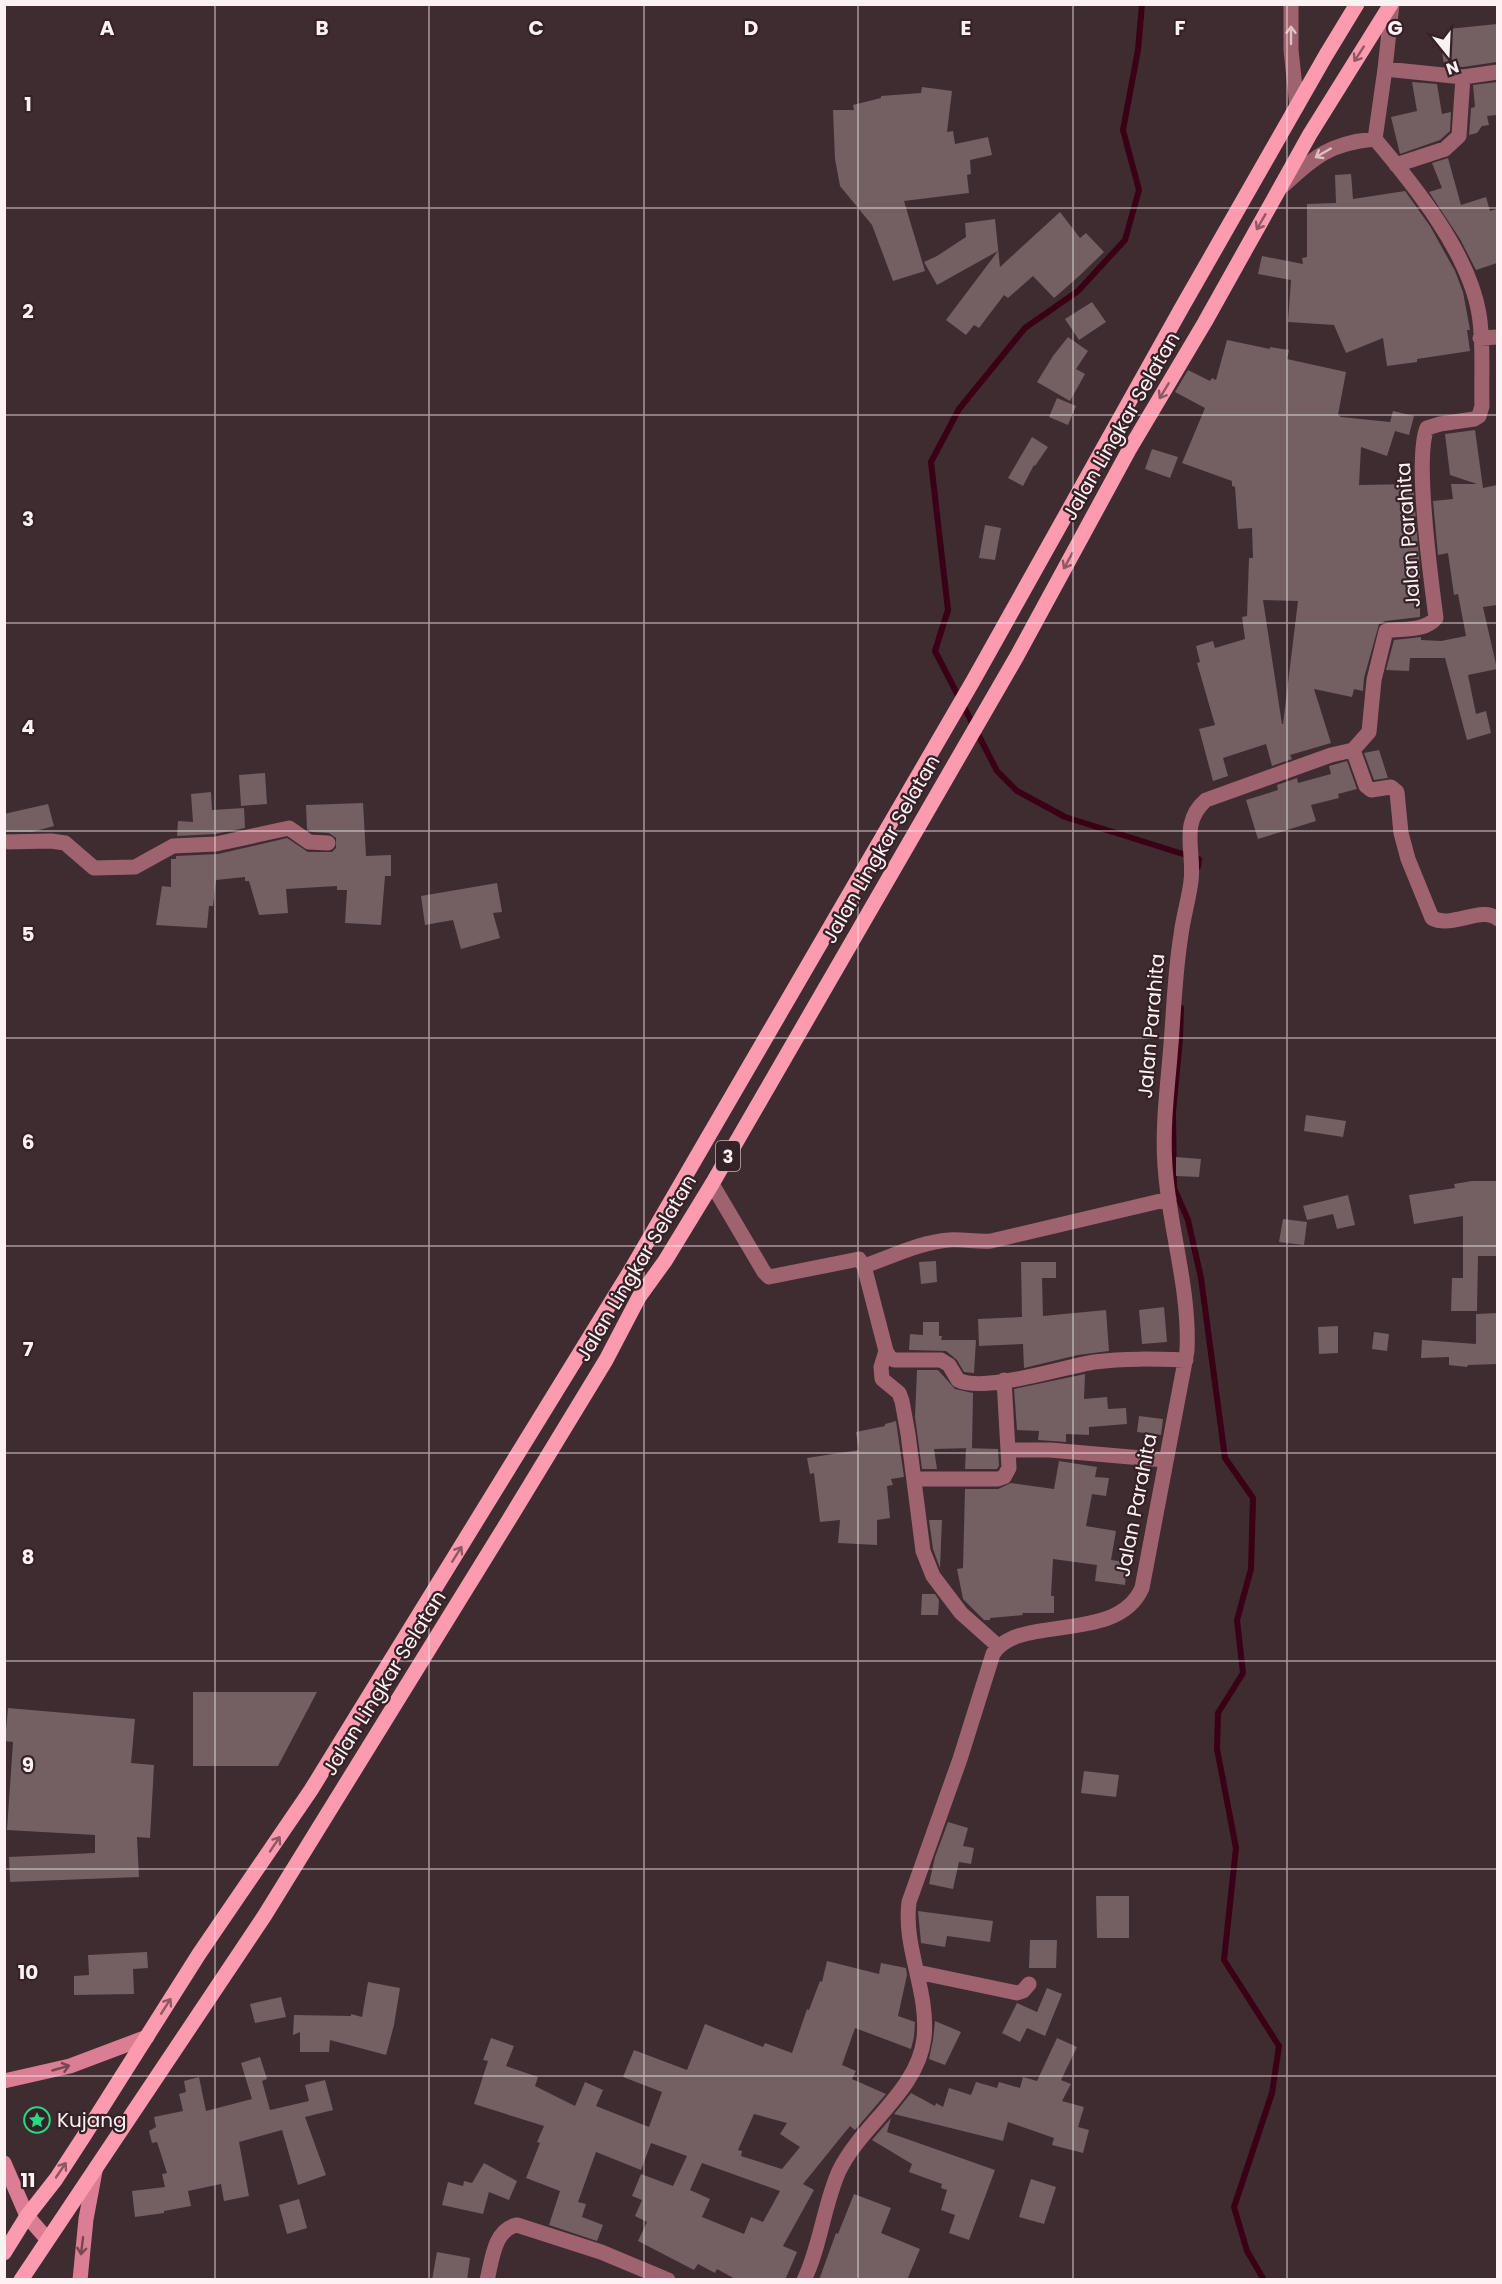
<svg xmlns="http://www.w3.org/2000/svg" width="1502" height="2284" font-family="Poppins,sans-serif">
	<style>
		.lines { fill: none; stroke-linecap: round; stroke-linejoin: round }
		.stream { stroke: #3a0015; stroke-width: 6 }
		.building { fill: #745f62; fill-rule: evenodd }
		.street { stroke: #9f6370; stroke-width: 15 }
		.secondary { stroke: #db7d93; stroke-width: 15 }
		.primary { stroke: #fc9bb0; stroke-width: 15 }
		.oneway { stroke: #ddbfc5 }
		.oneway2 { stroke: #8e5864 }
		.oneway3 { stroke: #774652 }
		.grid { fill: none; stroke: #fef1f3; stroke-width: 1.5; stroke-opacity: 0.55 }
		.labels { text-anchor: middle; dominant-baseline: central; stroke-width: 4.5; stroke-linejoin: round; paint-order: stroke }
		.shield { fill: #342226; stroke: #c1b3b6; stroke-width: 1.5 }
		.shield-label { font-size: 18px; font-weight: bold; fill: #fef1f3 }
		.street-label { font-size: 20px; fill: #fef1f3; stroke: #342226 }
		.poi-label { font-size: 20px; fill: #fef1f3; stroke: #342226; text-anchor: start }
		.grid-label { font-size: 20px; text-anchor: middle; font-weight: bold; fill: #fef1f3; stroke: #342226; stroke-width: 4.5; stroke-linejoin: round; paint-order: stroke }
	</style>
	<rect width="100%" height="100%" fill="#3f2c30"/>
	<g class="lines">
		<!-- stream -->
		<path class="stream" d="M1142,4L1138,50L1123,130L1139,190L1125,240L1078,291L1025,328L959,409L931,462L948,610L935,651L997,771L1017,791L1065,817L1199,859L1198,867
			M1181,1008L1180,1039L1173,1112L1174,1188L1188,1220L1201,1278L1225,1458L1253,1498L1251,1569L1237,1620L1243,1673L1218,1713L1217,1749L1236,1848L1224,1960L1279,2046L1272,2093L1234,2207L1247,2251L1264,2280"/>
	</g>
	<!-- building -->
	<path class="building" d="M1497,24V62L1463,67L1444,65L1442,51L1450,50L1448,29Z
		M1412,82L1437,84L1442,114L1451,112L1450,131L1440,140L1400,154L1391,117L1417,111Z
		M1497,82V115L1487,116L1489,125L1482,126L1477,133L1469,135L1471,108L1475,107L1473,85Z
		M922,87L952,91L947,132L953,131L955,144L988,137L992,155L970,160L971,174L967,175L969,193L904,201L925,271L893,281L872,225L840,186L835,159L833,110H854L853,105L881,98V96L921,93Z
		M1448,158L1461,205L1486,197L1490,211L1497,209V263L1476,270L1460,239L1429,192L1442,188L1432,163Z
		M1351,174L1353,199L1405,191L1430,226L1455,271L1463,292L1470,330H1467L1470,351L1417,359V362L1387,366L1383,338L1346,353L1334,325L1288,322L1291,280L1258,274L1262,256L1303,264L1302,258L1307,257V204L1336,203L1335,175Z
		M1060,212L1080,238L1086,233L1104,252L1078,277L1054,298L1033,276L1008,298L1004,295L979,328L974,325L966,335L946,320L998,251L937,285L924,262L937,256L966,237L965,223L995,219L1000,267Z
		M1092,302L1106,322L1079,340L1065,319Z
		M1068,337L1088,351L1076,369L1085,374L1070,401L1037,382L1053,356Z
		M1227,340L1270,349V347L1289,350L1287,359L1346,372L1338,415L1341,417L1390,422L1393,411L1414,416L1409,435L1395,431L1387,456L1361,447L1359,485L1413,484L1420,570V617L1385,621L1379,624L1364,678L1363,691L1354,689L1352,697L1314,689L1331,743L1290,755L1292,759L1272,766L1266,744L1223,758L1228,776L1213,781L1199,729L1215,725L1197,663L1200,662L1196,646L1213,641L1215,648L1245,639L1242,617L1247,616L1249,558H1253L1252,528L1238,529L1235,487L1232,486V481L1182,463L1205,408L1175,392L1188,370L1210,381L1212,378L1216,380ZM1263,600L1298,601L1283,724H1282Z
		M1057,398L1076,406L1068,425L1049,417Z
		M1475,430L1483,488L1497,485V605L1483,607L1497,669L1468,675L1476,714L1486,711L1491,733L1467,740L1445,658H1410L1409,671L1386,670L1394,640L1421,637V640L1441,641L1466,636L1458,594L1454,595L1448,553L1438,555L1433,501L1453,499L1451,484H1477L1450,475L1445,434Z
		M1032,437L1048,447L1035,466L1034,465L1023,486L1008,478Z
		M1152,449L1178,457L1170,478L1145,469Z
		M985,525L1001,528L995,560L979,558Z
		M1379,750L1388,778L1374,780L1364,753Z
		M1347,761L1357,789L1338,794L1339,798L1311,805L1316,821L1258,839L1246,800L1278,790L1277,785L1297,778L1298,783L1331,774L1329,766Z
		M265,773L267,804L241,806L239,775Z
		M211,792L212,810L244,808L245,828L215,834L177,836L178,821L193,822L191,794Z
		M363,803L366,856L391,855V876H385L381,925L345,923L347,890H337V886L286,889L288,913L259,915L249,881H245V877L216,880L213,906H209L207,928L156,925L162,886L171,887V859H176V856L218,854L287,838L308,852H332L336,848V838L329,833L312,832L307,829L306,805Z
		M48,804L54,826L32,832H4V814Z
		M497,883L502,912L493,913L500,938L461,949L453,920L425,925L421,896Z
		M1306,1115L1346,1121L1343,1137L1304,1131Z
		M1176,1157L1201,1159L1199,1177L1176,1176Z
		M1472,1181H1497V1256H1478L1477,1311H1451L1452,1278H1463V1216L1414,1224L1409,1195L1455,1188L1454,1184Z
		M1348,1195L1355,1225L1337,1229L1333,1214L1307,1220L1303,1206Z
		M1283,1219L1307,1222L1304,1245L1279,1242Z
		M936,1261L937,1282L921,1284L919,1262Z
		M1021,1262H1056V1278H1042L1043,1316L1106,1310L1109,1351L1078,1355L1024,1368L1023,1344L979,1346L978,1319L1022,1317Z
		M1164,1307L1167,1342L1142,1344L1139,1310Z
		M1497,1313V1364L1468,1365L1467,1367L1449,1365V1357L1421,1358L1422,1340L1476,1344V1314Z
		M923,1322H939V1336H942L941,1340H976L974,1373L964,1372L957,1360L946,1351L909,1350L910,1334L923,1335Z
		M1338,1326V1353L1319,1354L1318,1327Z
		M1374,1332L1389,1334L1387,1351L1372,1349Z
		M917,1370H938L955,1389L973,1393L972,1448L934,1449L937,1469H922L915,1417Z
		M1085,1374L1084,1399L1107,1397L1108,1409L1126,1408L1127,1424L1089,1427V1435L1066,1434V1442L1038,1440L1039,1431L1017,1430L1014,1389Z
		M1139,1416L1163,1419L1161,1435L1137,1432Z
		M896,1421L904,1477L891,1479L893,1485L887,1486L890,1518L877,1520V1545L838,1543L840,1520L820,1522L814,1473L810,1474L807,1458L859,1450L856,1432L885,1426V1424Z
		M966,1448L998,1449L999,1466L997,1469H965Z
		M1059,1461L1097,1467L1095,1477L1109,1478L1106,1496L1092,1494L1086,1526L1116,1531L1111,1560L1127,1562L1125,1585L1095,1581L1097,1565L1053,1559L1051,1596H1054V1613H1022L1023,1615L990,1618V1620H984L963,1599L957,1569L963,1568L965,1489H998L1011,1483L1054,1489Z
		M929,1520H942L940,1568L933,1549Z
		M922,1594H935L939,1600L938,1615H921Z
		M193,1692H317L278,1766H193Z
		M8,1708L135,1719L131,1763L154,1765L150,1838L137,1837L139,1877L10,1882L9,1857L95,1853V1835L7,1830L13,1742L5,1741Z
		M1084,1771L1119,1775L1116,1797L1081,1793Z
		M948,1822L968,1828L963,1846L974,1848L971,1864L959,1862L953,1889L929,1884L935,1857Z
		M1096,1896H1129V1938H1097Z
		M918,1911L993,1921L990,1942L947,1936L945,1947L921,1943Z
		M1030,1940H1057L1056,1968H1029Z
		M147,1952L148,1968L133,1969L134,1994L74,1995V1976L89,1975L88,1955Z
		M827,1961L879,1974L881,1963L906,1968L907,1975L898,2016L915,2022L914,2037L911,2049L855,2028L842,2065L856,2071L852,2079L886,2094L855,2130L850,2126L803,2184L814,2190L783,2246L797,2252L785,2280H737L717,2269L715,2273L698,2264L694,2270L638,2241L647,2222L635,2216L642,2200L632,2196L641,2174L673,2186L687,2156L651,2143L641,2170L596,2152L578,2202L586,2204L582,2217L603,2225L597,2241L549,2225L560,2191L526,2178L540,2143L537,2142L544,2126L474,2104L488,2061L483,2060L491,2038L514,2046L506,2066L538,2077L535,2086L575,2106L585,2082L603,2090L596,2106L649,2127L662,2092L623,2077L634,2050L687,2070L705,2024L763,2047L765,2043L792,2053L807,2009L809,2010L820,1981L822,1982ZM754,2114L787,2123L780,2134L800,2147L782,2169L741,2156L742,2151L738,2150ZM702,2163L780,2191L763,2222L751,2217L744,2234L702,2217L710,2199L690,2190Z
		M368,1982L400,1988L394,2025L386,2055L330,2040L329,2052H300V2032L293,2035L294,2015L351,2016V2014L362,2017Z
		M1047,1988L1062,1994L1045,2036L1027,2028L1020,2042L1002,2033L1017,2003L1037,2012Z
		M281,1997L286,2017L255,2023L250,2004Z
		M935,2021L961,2032L945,2065L929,2059L933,2040Z
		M1057,2038L1077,2047L1061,2080L1071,2084L1062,2101L1084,2107L1078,2127L1089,2130L1083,2153L1052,2145L1054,2138L1008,2122L1003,2141L894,2114L911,2093L935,2106L936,2103L943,2107L949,2088L971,2095L976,2082L997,2088L999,2082L1020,2088L1023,2077L1037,2081Z
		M260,2057L267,2079L262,2081L270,2110L309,2101L305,2085L325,2080L333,2110L305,2117L326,2175L298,2185L282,2130L239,2142L249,2196L224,2201L221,2184L188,2191L191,2206L164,2211V2213L135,2217L132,2191L165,2187L162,2174L167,2173L157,2142L152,2143L149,2131L156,2127L154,2117L183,2111L179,2094L186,2092L184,2081L199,2077L206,2111L252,2099L241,2063Z
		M891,2118L887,2132L995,2170L969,2240L949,2233L955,2215L941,2210L947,2190L941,2188L942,2184L909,2172L912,2164L872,2140Z
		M484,2163L517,2181L509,2200L489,2192L483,2214L442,2205L448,2182L463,2186L464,2181L472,2183Z
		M1031,2179L1056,2187L1044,2224L1019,2217Z
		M854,2194L891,2208L881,2233L920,2249L907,2280H819L836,2233L838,2234Z
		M299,2199L307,2228L287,2234L279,2205Z
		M437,2252L470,2258L467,2280H432Z"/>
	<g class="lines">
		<!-- street -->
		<path class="street" d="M1291,4V50L1297,106
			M1385,69L1463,77L1459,136L1445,149L1396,165
			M1463,77L1498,72
			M1284,185C1315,156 1331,143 1375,139
			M1480,338L1498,337
			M1353,750L1366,786L1371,790L1391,787L1397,792L1401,833L1408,859L1432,918C1453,929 1481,905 1498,919
			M4,842L51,841L65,843L94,868L135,867L173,846L216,844L289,828L309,842L328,843
			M712,1184L764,1272L769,1277L859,1259L864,1266L886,1351L889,1356L894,1360H941L949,1365L958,1380C984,1393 1063,1367 1094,1362C1125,1358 1155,1359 1186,1360
			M864,1266C891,1257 920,1242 949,1240C962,1239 977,1242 991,1241L1169,1199
			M886,1351L881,1367L882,1379L899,1393L902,1401L908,1434L923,1551L933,1576L961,1613L998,1646
			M1004,1380L1008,1450
			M914,1479H998L1004,1477L1009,1468L1008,1450H1050L1165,1460
			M917,1972L1017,1993L1023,1991L1029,1984
			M487,2280C492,2261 494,2229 517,2225L601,2252L668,2280
			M804,2280C820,2248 824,2204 839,2171C861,2125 918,2091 924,2038C929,1991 903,1948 909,1902L960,1759L993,1654C1018,1613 1117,1645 1142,1588L1187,1351C1190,1288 1169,1228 1165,1166C1162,1125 1168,1084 1171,1044C1174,1007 1175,971 1181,935C1183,917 1189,899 1191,881C1195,852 1179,823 1206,800L1331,755L1353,750L1369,732L1374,680L1386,631C1402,628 1424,632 1436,618C1431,579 1414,459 1427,428L1440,424L1474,419L1479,416L1482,406C1481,376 1484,344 1479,314C1469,253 1414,185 1375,139L1385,69L1392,4"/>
		<!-- secondary -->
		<path class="secondary" d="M4,2081L70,2066L147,2037
			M4,2163L27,2216L47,2239
			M80,2280L86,2219L95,2171"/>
		<!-- primary -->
		<path class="primary" d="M4,2253L27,2216L56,2179L84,2136L199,1954L311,1790L632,1268L973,681L1181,309L1326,55L1357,4
			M21,2280L265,1915L510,1518L606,1360L639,1297L665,1261L712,1184L1017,656L1129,450L1205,322L1310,134L1391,4"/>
	</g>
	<!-- one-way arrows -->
	<defs><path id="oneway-shaft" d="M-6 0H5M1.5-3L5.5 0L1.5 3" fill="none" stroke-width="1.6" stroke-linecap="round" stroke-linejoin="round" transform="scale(1.5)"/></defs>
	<g class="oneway">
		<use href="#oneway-shaft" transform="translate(1291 35) rotate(-90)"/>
		<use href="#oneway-shaft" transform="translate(1323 153) rotate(150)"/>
	</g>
	<g class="oneway2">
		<use href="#oneway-shaft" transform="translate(1359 54) rotate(123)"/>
		<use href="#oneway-shaft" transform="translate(1261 222) rotate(120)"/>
		<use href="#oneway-shaft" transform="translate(1164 391) rotate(121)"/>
		<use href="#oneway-shaft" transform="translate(1068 561) rotate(119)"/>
		<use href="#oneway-shaft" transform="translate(457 1554) rotate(-58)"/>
		<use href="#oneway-shaft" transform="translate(275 1844) rotate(-56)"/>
		<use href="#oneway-shaft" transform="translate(166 2006) rotate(-58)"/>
		<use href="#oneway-shaft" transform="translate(61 2170) rotate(-56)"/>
	</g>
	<g class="oneway3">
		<use href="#oneway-shaft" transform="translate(61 2068) rotate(-16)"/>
		<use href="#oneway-shaft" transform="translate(82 2246) rotate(97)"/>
	</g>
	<!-- grid -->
	<path class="grid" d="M215,4V2280M429,4V2280M644,4V2280M858,4V2280M1073,4V2280M1287,4V2280M4,208H1498M4,415H1498M4,623H1498M4,831H1498M4,1038H1498M4,1246H1498M4,1453H1498M4,1661H1498M4,1869H1498M4,2076H1498"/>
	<!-- icons -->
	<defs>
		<g id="sight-ring" transform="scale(1.35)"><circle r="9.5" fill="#342226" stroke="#2ad884" stroke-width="1.5"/><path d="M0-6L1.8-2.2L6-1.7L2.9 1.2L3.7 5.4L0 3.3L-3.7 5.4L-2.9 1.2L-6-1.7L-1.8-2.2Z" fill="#2ad884"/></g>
	</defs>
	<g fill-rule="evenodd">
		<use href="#sight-ring" x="37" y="2120"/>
	</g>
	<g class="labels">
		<!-- shield labels -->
		<rect class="shield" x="716" y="1141" width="24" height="30" rx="4.5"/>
		<g class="shield-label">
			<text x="728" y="1156">3</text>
		</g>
		<!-- street labels -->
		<g class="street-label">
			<text transform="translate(1121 426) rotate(-60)">Jalan Lingkar Selatan</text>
			<text transform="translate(1408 535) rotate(-94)">Jalan Parahita</text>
			<text transform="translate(881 849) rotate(-60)">Jalan Lingkar Selatan</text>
			<text transform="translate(1151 1026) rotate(-85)">Jalan Parahita</text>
			<text transform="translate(636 1268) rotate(-59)">Jalan Lingkar Selatan</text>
			<text transform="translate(1136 1505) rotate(-79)">Jalan Parahita</text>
			<text transform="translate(384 1683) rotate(-58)">Jalan Lingkar Selatan</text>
		</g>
		<!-- poi labels -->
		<g class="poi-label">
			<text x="57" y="2120">Kujang</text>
		</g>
	</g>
	<g class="grid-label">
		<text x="107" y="35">A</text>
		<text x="322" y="35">B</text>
		<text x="536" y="35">C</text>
		<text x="751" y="35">D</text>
		<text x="966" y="35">E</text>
		<text x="1180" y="35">F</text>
		<text x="1395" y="35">G</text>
		<text x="28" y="111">1</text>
		<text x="28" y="318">2</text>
		<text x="28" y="526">3</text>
		<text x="28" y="734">4</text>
		<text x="28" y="941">5</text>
		<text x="28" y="1149">6</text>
		<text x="28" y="1356">7</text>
		<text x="28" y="1564">8</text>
		<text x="28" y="1772">9</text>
		<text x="28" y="1979">10</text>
		<text x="28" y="2187">11</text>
	</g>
	<!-- border -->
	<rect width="1502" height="2284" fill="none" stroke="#fef1f3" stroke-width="12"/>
	<!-- north arrow -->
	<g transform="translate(1448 54) rotate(162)" stroke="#342226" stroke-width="4.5" paint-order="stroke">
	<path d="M0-4.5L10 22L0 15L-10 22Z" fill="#fef1f3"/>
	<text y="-9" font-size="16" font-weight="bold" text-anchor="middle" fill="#fef1f3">N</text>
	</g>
</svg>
